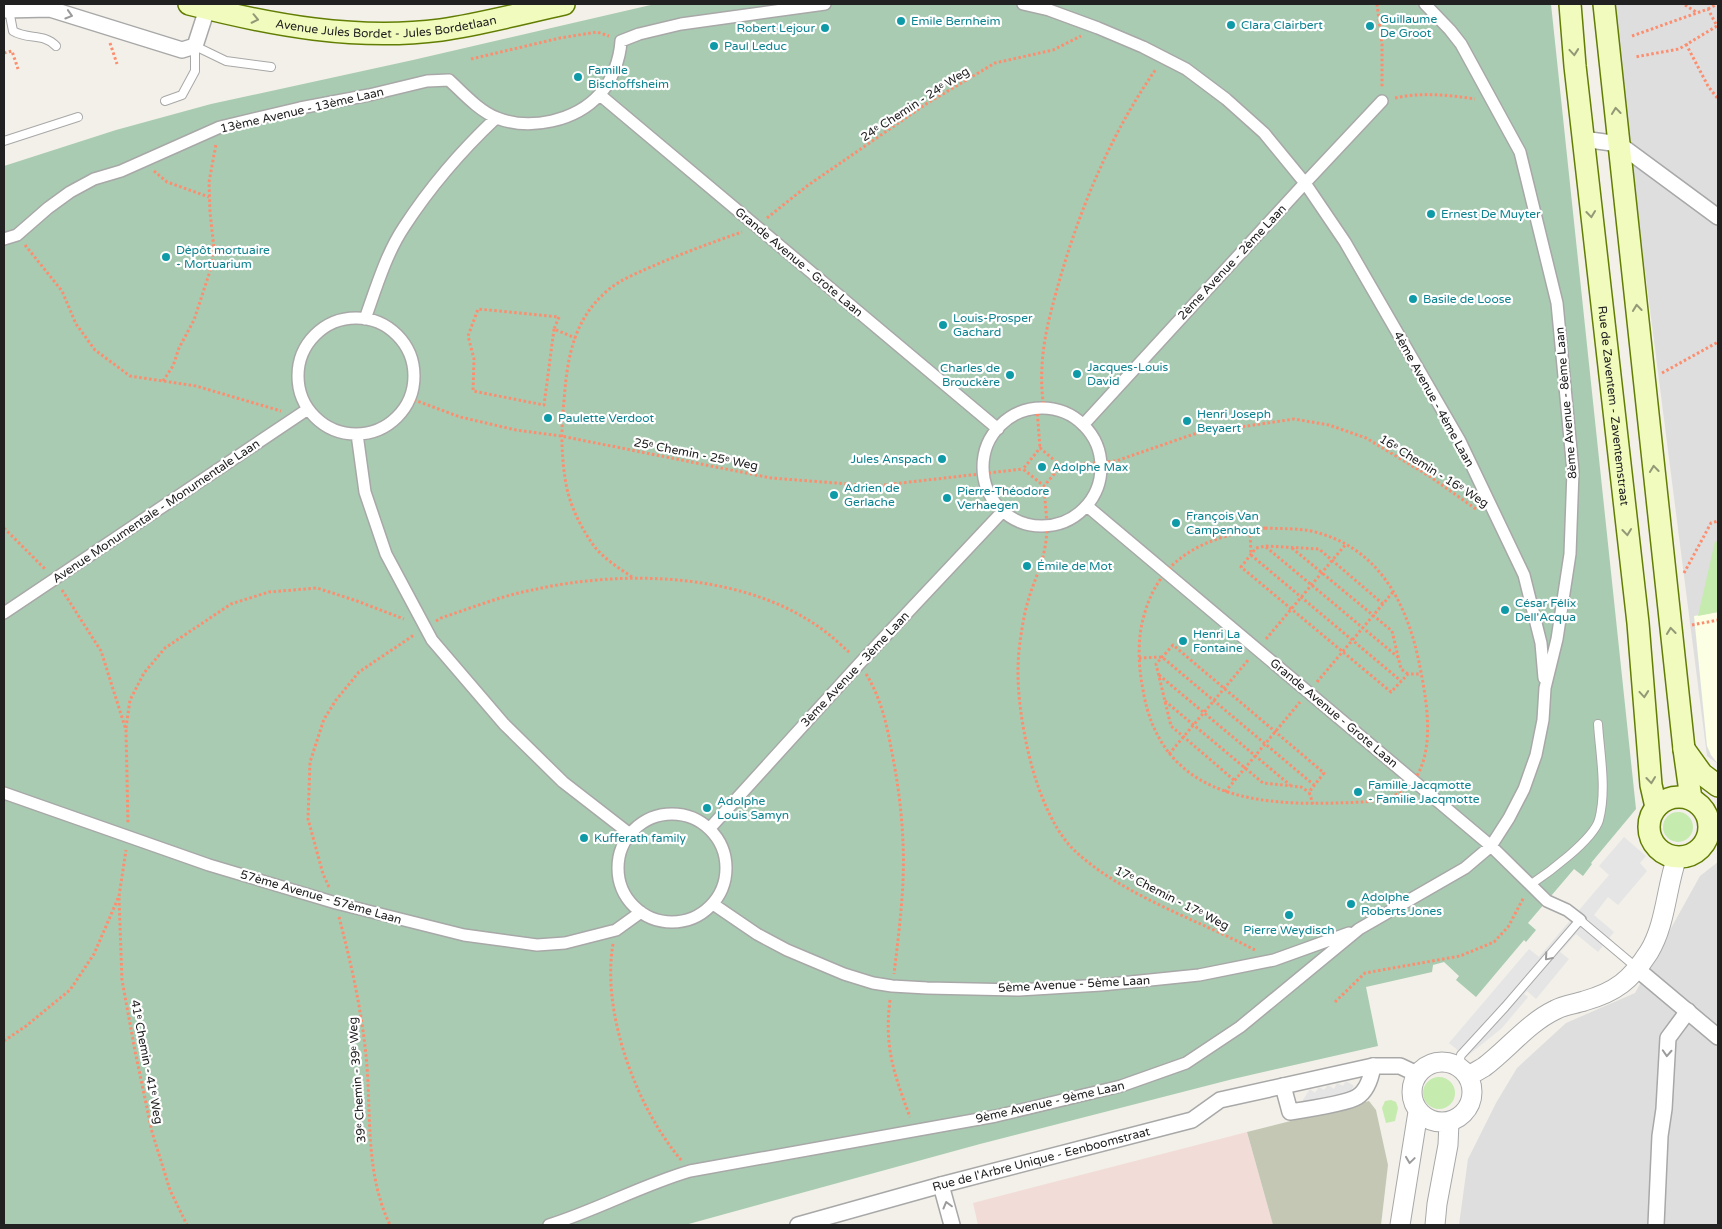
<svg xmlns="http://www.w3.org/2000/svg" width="1722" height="1229" font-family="'Varela Round',sans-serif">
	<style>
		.residential { fill: #dfdede }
		.commercial { fill: #f2dcd8 }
		.education { fill: #fcffe4 }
		.construction { fill: #c4c7b3 }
		.grass { fill: #c5ebae }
		.cemetery { fill: #a9cbb2 }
		.parking { fill: #e5e5e5 }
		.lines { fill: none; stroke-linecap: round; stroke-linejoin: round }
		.service-casing { stroke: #a8a8a8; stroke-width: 10 }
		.pedestrian-casing { stroke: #a8a8a8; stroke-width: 14 }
		.minor-casing { stroke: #a8a8a8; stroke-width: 18 }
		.tertiary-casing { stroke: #a8a8a8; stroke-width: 21 }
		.secondary-casing { stroke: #627d03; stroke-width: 24 }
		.path { stroke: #fc8e6f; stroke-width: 3; stroke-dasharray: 2.5 2.5; stroke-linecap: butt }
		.service { stroke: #fff; stroke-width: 8 }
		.pedestrian { stroke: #fff; stroke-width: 11 }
		.minor { stroke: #fff; stroke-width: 15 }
		.tertiary { stroke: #fff; stroke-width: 19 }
		.secondary { stroke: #f0fbbd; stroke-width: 21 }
		.oneway { stroke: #9b9b9b }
		.oneway2 { stroke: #939977 }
		.culture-dot { fill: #0f9aa8; stroke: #fff; stroke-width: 2 }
		.labels { text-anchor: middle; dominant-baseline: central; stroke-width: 4.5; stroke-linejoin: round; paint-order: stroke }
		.culture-label { font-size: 12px; fill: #0d838f; stroke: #fff; text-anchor: start }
		.street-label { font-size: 12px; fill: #212121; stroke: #fff }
	</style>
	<rect width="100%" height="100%" fill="#f2f0e8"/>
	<!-- residential -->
	<path class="residential" d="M1611,4H1718V764L1707,756Z
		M1718,862V1225H1459L1468,1159L1496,1103L1517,1068L1566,1023L1635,993L1700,876Z"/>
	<!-- commercial -->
	<path class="commercial" d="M1247,1132L1273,1225H978L973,1203Z"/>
	<!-- education -->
	<path class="education" d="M1718,612V764L1711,755L1707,746L1694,616Z"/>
	<!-- construction -->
	<path class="construction" d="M1369,1101L1376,1110L1388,1165L1381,1225H1273L1247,1132Z"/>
	<!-- grass -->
	<path class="grass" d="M1715,541L1718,542V612L1698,616Z
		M1663 827a15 15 0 1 1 30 0a15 15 0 1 1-30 0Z
		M1423 1093a16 16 0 1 1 32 0a16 16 0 1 1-32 0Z
		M1391,1100L1396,1102L1398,1108L1395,1121L1386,1123L1382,1108L1385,1101Z"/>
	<!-- cemetery -->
	<path class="cemetery" d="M655,4H1551L1636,809L1591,863L1592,864L1583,876L1574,869L1528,923L1536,930L1526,942L1524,940L1476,997L1456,980L1459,976L1444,962L1433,965L1432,972L1366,987L1378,1046L1233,1079L980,1144L685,1225H4V166L116,130L211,104L413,60Z"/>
	<!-- parking -->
	<path class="parking" d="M1624,837L1646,856L1640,863L1647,871L1618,905L1608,897L1594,915L1614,932L1598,952L1576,934L1560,952L1569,959L1536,999L1527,991L1524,994L1528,997L1502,1028L1466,1057L1449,1043L1529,949L1539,957L1609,875L1599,866Z
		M1346,1081L1354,1086L1349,1094L1299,1106L1310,1089L1315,1093L1319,1087L1324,1090L1328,1085L1334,1089L1337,1083L1343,1086Z"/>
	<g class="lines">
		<!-- service casing -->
		<g class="service-casing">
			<path id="service" d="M9,10L13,31C28,40 44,33 56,46
				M165,101L182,95L195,71V46L226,61L271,67
				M4,141L78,117
				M1530,885C1548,873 1593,840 1599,820C1607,789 1600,755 1598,724
				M1458,1066L1461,1055L1505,1007L1580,920L1637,968"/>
		</g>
		<!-- pedestrian casing -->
		<g class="pedestrian-casing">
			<path id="pedestrian" d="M1023,4L1049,10L1098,28L1143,47L1186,69L1226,99L1264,133L1305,183L1345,242L1460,441L1524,575L1541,643L1544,678
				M600,95L998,429
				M4,239L17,235L48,208L70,192L94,179L121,171L220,127L300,108L369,95L427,81L449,80C463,93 479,111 497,118C530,131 576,121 600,94C612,81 620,59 621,41L639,34L681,24L825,4
				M298 376a58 58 0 1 1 116 0a58 58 0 1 1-116 0Z
				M365,319C376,288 386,254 404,227C430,187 462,150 496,118
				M983 467a59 59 0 1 1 118 0a59 59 0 1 1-118 0Z
				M1083,425L1305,183L1382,101
				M357,434L365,492L386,554L432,640L504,724L563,782L630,834
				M1087,506L1491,846L1547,901L1567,910L1580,920
				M4,613L308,409
				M4,793L209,865L336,903L464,935L537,945L565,943L616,930L641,912
				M618 868a54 54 0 1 1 108 0a54 54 0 1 1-108 0Z
				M710,828L860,663L1003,511
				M713,904L757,934L787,950L844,974L873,983L892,986L927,988L1019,990L1101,985L1199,975L1274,960L1349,933
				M549,1225C597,1210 642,1185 690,1171L996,1116L1121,1086L1186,1063L1240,1027L1359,929L1465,868L1491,846L1509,818L1524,789L1536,755L1543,720L1545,688L1557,639L1570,554L1573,471L1557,303L1520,152L1461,44L1450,30L1425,4"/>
		</g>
		<!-- minor casing -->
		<g class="minor-casing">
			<g id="minor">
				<path d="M4,10L50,9L182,50L195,46L207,9"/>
				<path d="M1583,139L1619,144L1718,217"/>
				<path d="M1637,969L1718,1037"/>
				<path d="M1283,1086L1290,1112C1303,1110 1348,1103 1357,1097C1367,1091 1371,1078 1373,1066"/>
				<path d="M941,1185L952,1225"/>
				<path id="s1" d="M798,1225L941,1185L1192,1120L1220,1100L1373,1066H1400L1417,1074"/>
				<path d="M1656,1225L1660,1136L1664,1109L1668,1038L1688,1011"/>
			</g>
		</g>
		<!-- tertiary casing -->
		<g class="tertiary-casing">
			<path id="tertiary" d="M1412 1092a30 30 0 1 1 60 0a30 30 0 1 1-60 0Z
				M1468,1077C1473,1073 1479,1070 1484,1067C1508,1049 1528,1023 1555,1010C1564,1005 1575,1004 1584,1001C1616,992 1631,980 1649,952C1666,924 1666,888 1677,857
				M1400,1225L1418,1112
				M1435,1225L1437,1204L1448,1145L1449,1122"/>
		</g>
		<!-- secondary casing -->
		<g class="secondary-casing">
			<g id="secondary">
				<path id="s2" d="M189,4C271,25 356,41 441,30C482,24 523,13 564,4"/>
				<path id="s3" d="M1570,4L1575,66L1638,623L1651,785L1656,807"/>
				<path d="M1604,4L1684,749L1691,799"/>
				<path d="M1684,749L1702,774L1718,786"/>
				<circle cx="1679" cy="827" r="30"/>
			</g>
		</g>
		<!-- path -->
		<path class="path" d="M1377,4L1382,44V88
			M1685,5L1696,12
			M1708,9L1717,4
			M1632,36L1708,9L1717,26L1679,49L1635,57
			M110,43L117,64
			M1686,44L1708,86L1718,99
			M4,53L12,51L18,69
			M471,59L560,38L597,32L609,36
			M1395,98C1422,92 1448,95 1475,99
			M154,171L167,182L209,197
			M767,218L807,186L926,104L995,63L1053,50L1081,36
			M25,245L62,291L76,324L95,350L130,376L196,386L281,411
			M554,329L544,405L473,391L474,359L468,336L478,309L559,317L554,329L575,338
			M1662,373L1718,342
			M163,381L173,366L179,348L194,320L210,271L214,249L210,212L209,182L216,144
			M409,398L460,417L516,430L561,436L771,478L875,486L1023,469
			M1037,409L1040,448
			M1044,409C1042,395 1041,381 1042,367C1043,341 1050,314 1057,289C1079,210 1110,135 1156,69
			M1061,466L1044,486L1023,469L1040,448L1061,466L1116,461L1194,434L1294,419L1329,425L1366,438L1429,476L1476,509
			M1044,486C1045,506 1049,527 1045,547C1042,566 1033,583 1028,601C1024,614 1022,628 1020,642C1015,678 1020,715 1028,751C1035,782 1050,826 1073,849C1119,894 1198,920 1255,950
			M4,528L46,570
			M1265,528C1281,529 1296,528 1311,531C1377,546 1406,600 1419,662C1426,697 1436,747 1415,779C1398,804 1361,802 1335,803C1246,806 1160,792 1143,690C1138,664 1137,637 1145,612C1162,554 1210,536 1265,528Z
			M1250,530L1251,555L1401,681
			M1266,547L1399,658
			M1292,548L1392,631L1401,669L1408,674
			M1684,573L1711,523L1718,521
			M632,577C619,568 604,559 594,546C581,528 570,506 566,484C561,456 561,429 564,401C567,359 573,320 607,291C618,281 633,275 646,269C678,255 710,243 742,232
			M62,590L101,651L126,730L128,824
			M1383,604L1319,549L1266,546L1256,548L1241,567L1391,692L1408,674H1421
			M436,621L441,618C471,608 501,596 532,590C625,569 749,572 827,633C835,639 843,647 850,653
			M1692,625L1718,620
			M1266,639L1346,544
			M1139,658L1162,657L1314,785
			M866,674C881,698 887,725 892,753C898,783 902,814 903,844C905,887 899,931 894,974
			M1159,675L1290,785
			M1317,682L1393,592
			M1165,701L1263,783L1301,787L1309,792
			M126,728L130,700L144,673L165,648L231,604L269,592L317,588L357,601L404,619
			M1169,754L1249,659
			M1234,780L1171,726L1156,664L1173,645L1324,773L1309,792L1313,804
			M1225,792L1300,702
			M329,887L323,874L308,819L310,762L324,719L336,700L359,672L414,635
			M119,898L122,980L135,1051L152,1132L170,1190L187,1225
			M339,917C352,967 363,1016 367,1067C371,1121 366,1175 390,1225
			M613,944C601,1013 637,1109 682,1161
			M890,1000C884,1047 894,1074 910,1117
			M1335,1002L1365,973L1460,956L1494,942L1508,927L1524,897
			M4,1041L26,1026L70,990L94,954L119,896L126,850"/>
		<!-- service -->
		<use href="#service" class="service"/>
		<!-- pedestrian -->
		<use href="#pedestrian" class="pedestrian"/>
		<!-- minor -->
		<use href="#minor" class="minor"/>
		<!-- tertiary -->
		<use href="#tertiary" class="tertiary"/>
		<!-- secondary -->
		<use href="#secondary" class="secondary"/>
	</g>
	<!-- one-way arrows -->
	<defs><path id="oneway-chevron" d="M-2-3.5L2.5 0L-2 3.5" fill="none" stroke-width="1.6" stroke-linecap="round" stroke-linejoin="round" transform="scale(1.25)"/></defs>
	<g class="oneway">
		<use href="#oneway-chevron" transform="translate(69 15) rotate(17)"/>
		<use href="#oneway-chevron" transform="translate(1548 957) rotate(131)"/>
		<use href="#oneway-chevron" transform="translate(1667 1053) rotate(93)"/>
		<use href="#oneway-chevron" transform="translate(1410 1160) rotate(98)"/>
		<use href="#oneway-chevron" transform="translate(947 1205) rotate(-105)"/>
	</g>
	<g class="oneway2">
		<use href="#oneway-chevron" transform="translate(255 19) rotate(12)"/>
		<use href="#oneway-chevron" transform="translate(1574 52) rotate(85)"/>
		<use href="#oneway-chevron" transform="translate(1616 111) rotate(-96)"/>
		<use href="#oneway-chevron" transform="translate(1591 214) rotate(84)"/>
		<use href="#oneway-chevron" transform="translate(1637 308) rotate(-96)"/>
		<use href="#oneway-chevron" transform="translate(1654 469) rotate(-96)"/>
		<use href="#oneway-chevron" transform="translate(1627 532) rotate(84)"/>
		<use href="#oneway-chevron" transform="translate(1671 631) rotate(-96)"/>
		<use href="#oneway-chevron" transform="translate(1644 694) rotate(85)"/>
		<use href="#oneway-chevron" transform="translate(1651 780) rotate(84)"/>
	</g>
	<!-- markers -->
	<g class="culture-dot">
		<circle cx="901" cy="21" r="5"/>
		<circle cx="1231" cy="25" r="5"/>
		<circle cx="1370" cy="26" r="5"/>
		<circle cx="825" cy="28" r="5"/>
		<circle cx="714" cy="46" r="5"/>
		<circle cx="578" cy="77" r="5"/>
		<circle cx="1431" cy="214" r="5"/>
		<circle cx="166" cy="257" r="5"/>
		<circle cx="1413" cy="299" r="5"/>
		<circle cx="943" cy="325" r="5"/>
		<circle cx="1077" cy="374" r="5"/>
		<circle cx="1010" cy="375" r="5"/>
		<circle cx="548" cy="418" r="5"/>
		<circle cx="1187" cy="421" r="5"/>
		<circle cx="942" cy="459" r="5"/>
		<circle cx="1042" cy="467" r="5"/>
		<circle cx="834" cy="495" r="5"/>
		<circle cx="947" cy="498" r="5"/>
		<circle cx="1176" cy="523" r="5"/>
		<circle cx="1027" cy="566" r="5"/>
		<circle cx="1505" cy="610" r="5"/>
		<circle cx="1183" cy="641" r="5"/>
		<circle cx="1358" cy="792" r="5"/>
		<circle cx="707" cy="808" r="5"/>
		<circle cx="584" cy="838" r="5"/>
		<circle cx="1351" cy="904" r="5"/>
		<circle cx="1289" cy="915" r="5"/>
	</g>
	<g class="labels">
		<!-- culture labels -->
		<g class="culture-label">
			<text x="1380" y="19">Guillaume<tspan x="1380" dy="14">De Groot</tspan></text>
			<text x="911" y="21">Emile Bernheim</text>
			<text x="1241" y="25">Clara Clairbert</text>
			<text x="815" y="28" text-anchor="end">Robert Lejour</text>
			<text x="724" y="46">Paul Leduc</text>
			<text x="588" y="70">Famille<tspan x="588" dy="14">Bischoffsheim</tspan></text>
			<text x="1441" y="214">Ernest De Muyter</text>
			<text x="176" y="250">Dépôt mortuaire<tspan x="176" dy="14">- Mortuarium</tspan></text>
			<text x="1423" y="299">Basile de Loose</text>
			<text x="953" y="318">Louis-Prosper<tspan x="953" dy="14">Gachard</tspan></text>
			<text x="1087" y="367">Jacques-Louis<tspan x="1087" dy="14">David</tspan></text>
			<text x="1000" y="368" text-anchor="end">Charles de<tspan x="1000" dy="14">Brouckère</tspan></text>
			<text x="1197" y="414">Henri Joseph<tspan x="1197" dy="14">Beyaert</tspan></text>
			<text x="558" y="418">Paulette Verdoot</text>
			<text x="932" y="459" text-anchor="end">Jules Anspach</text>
			<text x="1052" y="467">Adolphe Max</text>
			<text x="844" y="488">Adrien de<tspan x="844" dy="14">Gerlache</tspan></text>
			<text x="957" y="491">Pierre-Théodore<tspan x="957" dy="14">Verhaegen</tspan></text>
			<text x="1186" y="516">François Van<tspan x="1186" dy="14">Campenhout</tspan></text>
			<text x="1037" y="566">Émile de Mot</text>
			<text x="1515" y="603">César Félix<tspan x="1515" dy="14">Dell'Acqua</tspan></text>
			<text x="1193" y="634">Henri La<tspan x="1193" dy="14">Fontaine</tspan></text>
			<text x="1368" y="785">Famille Jacqmotte<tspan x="1368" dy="14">- Familie Jacqmotte</tspan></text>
			<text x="717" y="801">Adolphe<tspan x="717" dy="14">Louis Samyn</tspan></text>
			<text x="594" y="838">Kufferath family</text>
			<text x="1361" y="897">Adolphe<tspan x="1361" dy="14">Roberts Jones</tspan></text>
			<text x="1289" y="930" text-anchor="middle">Pierre Weydisch</text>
		</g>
		<!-- street labels -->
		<g class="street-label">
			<text stroke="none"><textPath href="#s2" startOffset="200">Avenue Jules Bordet - Jules Bordetlaan</textPath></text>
			<text transform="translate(915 104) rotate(-33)">24ᵉ Chemin - 24ᵉ Weg</text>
			<text transform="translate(302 110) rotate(-13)">13ème Avenue - 13ème Laan</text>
			<text transform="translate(799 262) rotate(40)">Grande Avenue - Grote Laan</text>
			<text transform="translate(1232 262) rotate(-47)">2ème Avenue - 2ème Laan</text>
			<text transform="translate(1434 399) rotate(61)">4ème Avenue - 4ème Laan</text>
			<text transform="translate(1566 403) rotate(-95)">8ème Avenue - 8ème Laan</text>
			<text stroke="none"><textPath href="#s3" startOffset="404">Rue de Zaventem - Zaventemstraat</textPath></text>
			<text transform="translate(696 454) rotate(11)">25ᵉ Chemin - 25ᵉ Weg</text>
			<text transform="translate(1434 471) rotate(32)">16ᵉ Chemin - 16ᵉ Weg</text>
			<text transform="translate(156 511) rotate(-34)">Avenue Monumentale - Monumentale Laan</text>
			<text transform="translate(855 669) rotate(-47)">3ème Avenue - 3ème Laan</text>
			<text transform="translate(1334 713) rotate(40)">Grande Avenue - Grote Laan</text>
			<text transform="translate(321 897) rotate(16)">57ème Avenue - 57ème Laan</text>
			<text transform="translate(1172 898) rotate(27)">17ᵉ Chemin - 17ᵉ Weg</text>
			<text transform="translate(1074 984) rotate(-3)">5ème Avenue - 5ème Laan</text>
			<text transform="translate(147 1062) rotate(79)">41ᵉ Chemin - 41ᵉ Weg</text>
			<text transform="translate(357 1080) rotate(-94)">39ᵉ Chemin - 39ᵉ Weg</text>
			<text transform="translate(1050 1102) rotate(-13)">9ème Avenue - 9ème Laan</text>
			<text stroke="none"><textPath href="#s1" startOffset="252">Rue de l'Arbre Unique - Eenboomstraat</textPath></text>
		</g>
	</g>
	<!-- border -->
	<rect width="1722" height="1229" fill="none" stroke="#212121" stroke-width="10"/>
</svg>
